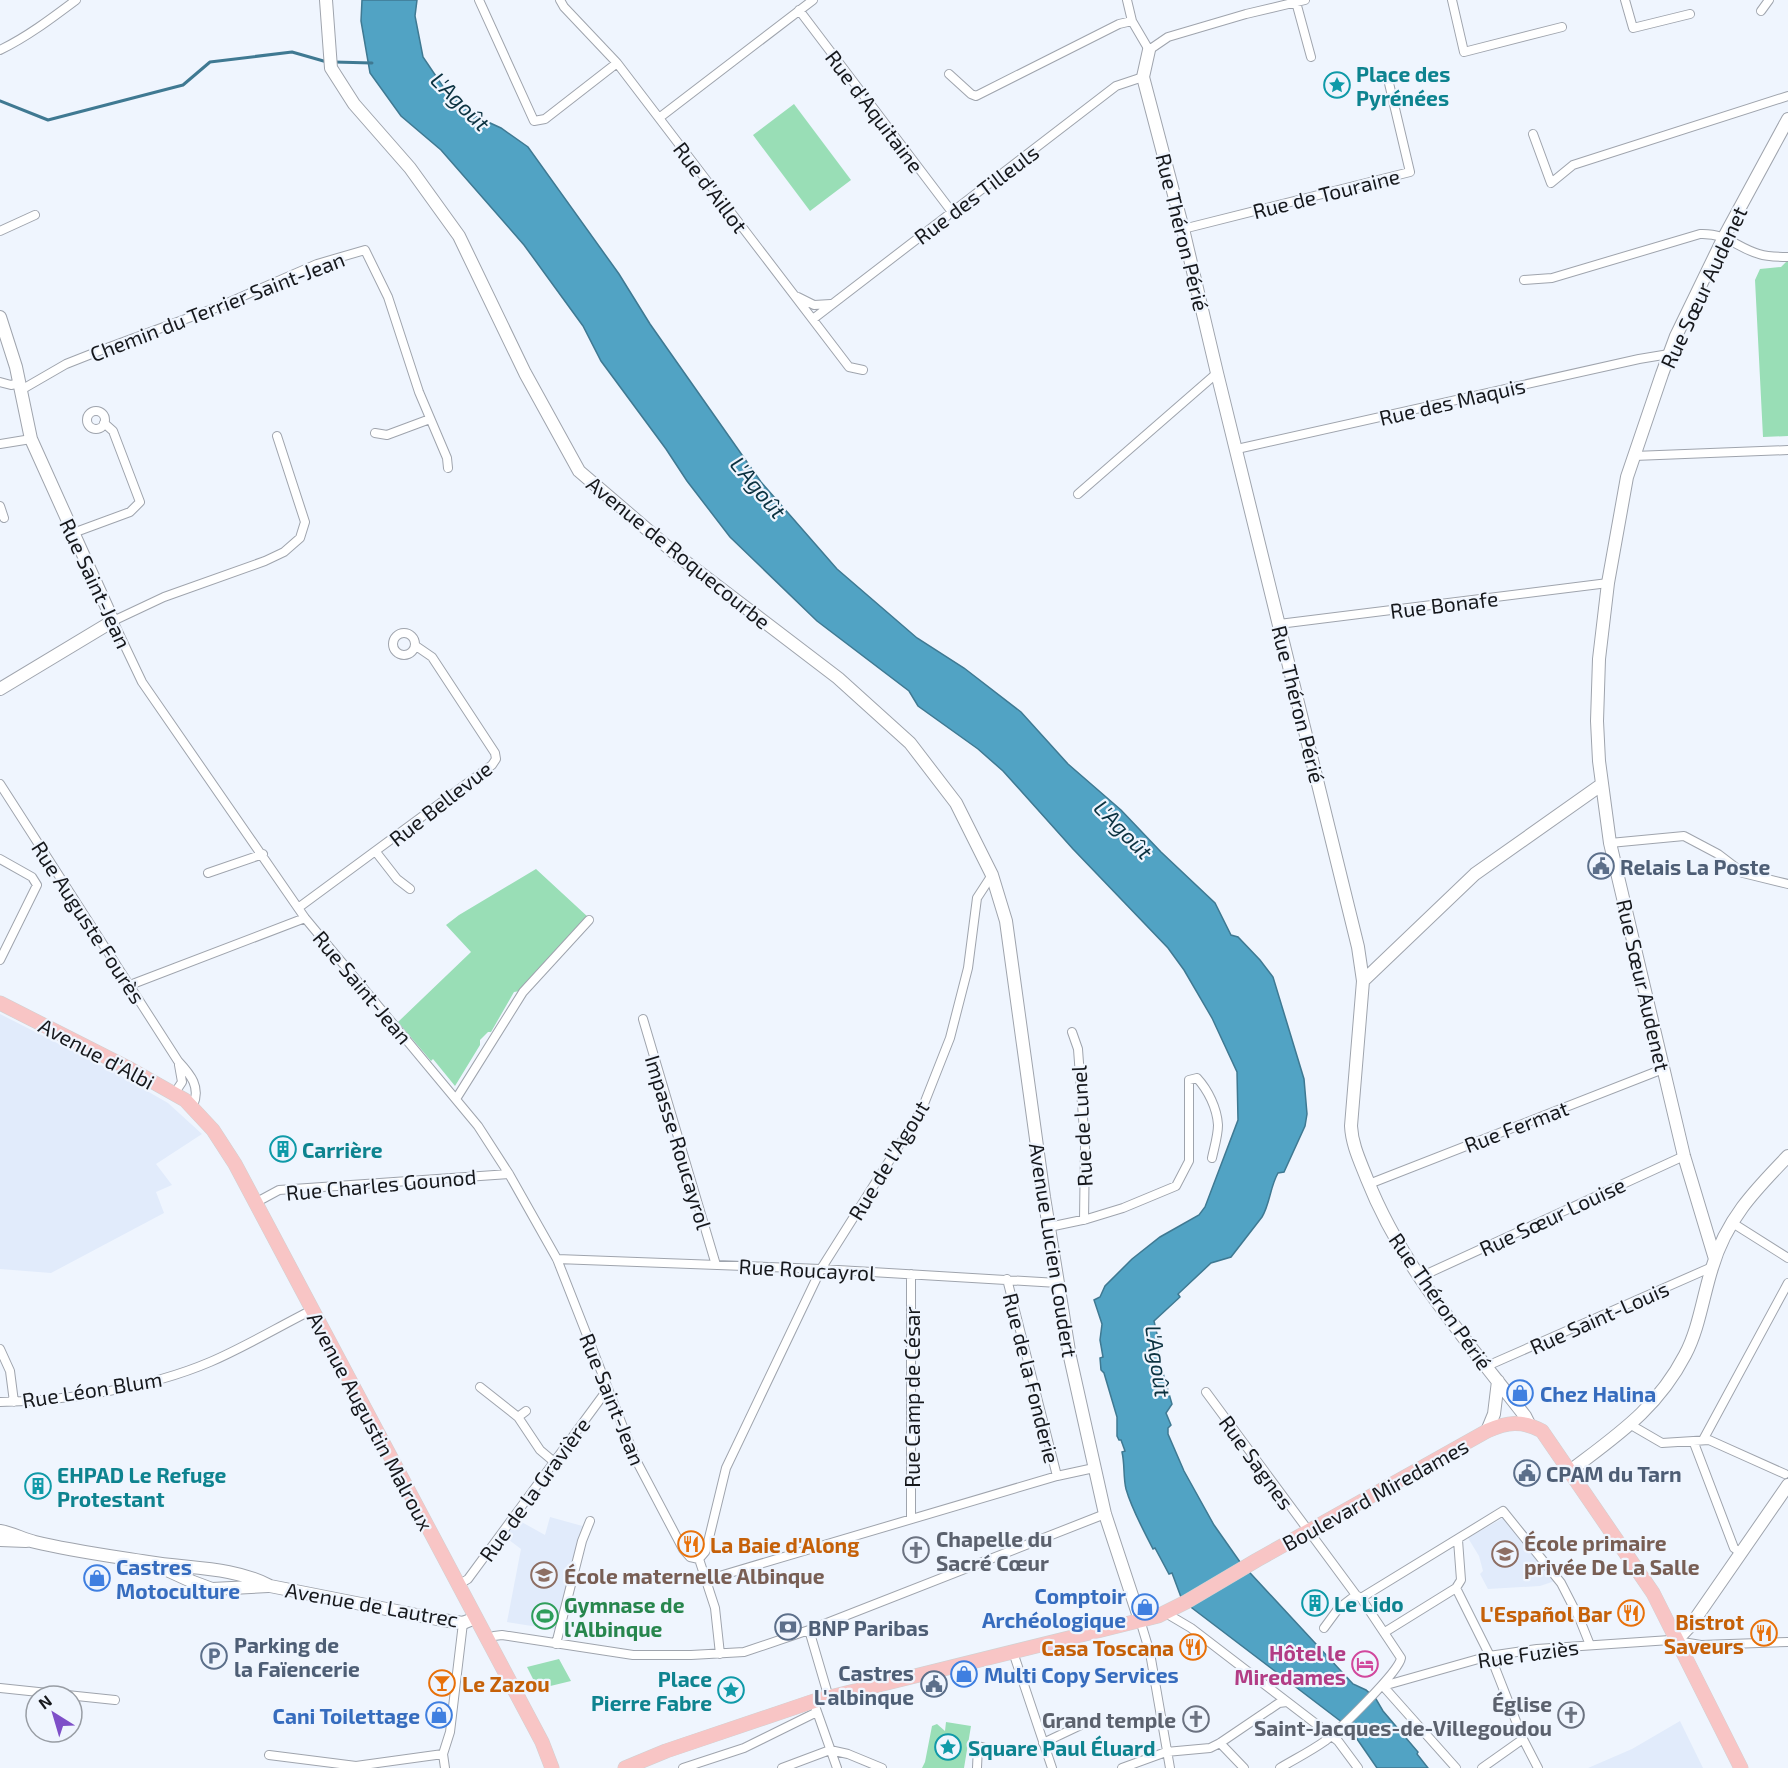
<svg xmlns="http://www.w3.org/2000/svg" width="1788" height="1768" font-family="'Exo 2',sans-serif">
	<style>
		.built { fill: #e1ebfb }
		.green { fill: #99deb6 }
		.water { fill: #51a3c4; stroke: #3f7992; stroke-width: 1.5 }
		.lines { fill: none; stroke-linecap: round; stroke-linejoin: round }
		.stream { stroke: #3f7992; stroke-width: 3 }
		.street-casing { stroke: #9fa4ad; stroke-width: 10 }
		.secondary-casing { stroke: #9fa4ad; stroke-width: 14 }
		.primary-casing { stroke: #d0d1d2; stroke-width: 15 }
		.street { stroke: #fff; stroke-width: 8 }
		.secondary { stroke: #fff; stroke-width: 12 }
		.primary { stroke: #f8c5c5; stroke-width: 14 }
		.labels { text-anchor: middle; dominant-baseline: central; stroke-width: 4.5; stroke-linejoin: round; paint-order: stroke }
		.culture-label { font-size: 21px; font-weight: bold; fill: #0d838f; stroke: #eff5fe; text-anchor: start }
		.street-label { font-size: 21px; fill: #16181c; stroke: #eff5fe }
		.service-label { font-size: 21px; font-weight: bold; fill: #4e5e75; stroke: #eff5fe; text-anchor: start }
		.shop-label { font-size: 21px; font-weight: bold; fill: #366cbe; stroke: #eff5fe; text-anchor: start }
		.worship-label { font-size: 21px; font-weight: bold; fill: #5b616d; stroke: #eff5fe; text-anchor: end }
		.education-label { font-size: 21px; font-weight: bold; fill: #785e54; stroke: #eff5fe; text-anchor: start }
		.food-label { font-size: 21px; font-weight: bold; fill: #c56008; stroke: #eff5fe; text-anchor: end }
		.leisure-label { font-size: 21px; font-weight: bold; fill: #27864d; stroke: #eff5fe; text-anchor: start }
		.hotel-label { font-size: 21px; font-weight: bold; fill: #b23c85; stroke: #eff5fe; text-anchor: end }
		.water-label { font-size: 22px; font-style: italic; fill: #0b3240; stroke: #eff5fe }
	</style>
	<rect width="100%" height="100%" fill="#eff5fe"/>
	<!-- built -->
	<path class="built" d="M0,1014L112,1071L168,1103L202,1134L156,1164L172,1185L156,1192L164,1213L51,1273L0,1269Z
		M550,1517L586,1527L557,1630L507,1622L521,1549L505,1537L518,1520L545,1535Z
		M1503,1518L1555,1581L1540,1586L1488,1589L1480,1574L1483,1571L1479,1556L1468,1538Z
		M1680,1721L1703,1768H1588L1632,1749Z"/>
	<!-- green -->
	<path class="green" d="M794,104L851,180L810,211L753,135Z
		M1788,260V436L1763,437L1755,280L1760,269L1781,267Z
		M536,869L588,917L520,991L514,992L491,1032H488L480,1040V1045L455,1086L433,1059L431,1061L398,1022L471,952L446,925L459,915Z
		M559,1659L571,1681L538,1689L527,1667Z
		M946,1722L971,1726L964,1768H922L925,1762L932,1726L937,1724L945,1731Z"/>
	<!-- water -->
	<path class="water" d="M362,0H417L415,16L423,57L446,91L475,116L501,128L528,147L619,274L650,324L761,482L837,569L917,638L964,668L1021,712L1068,764L1121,810L1161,852L1215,903L1231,935L1238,937L1260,960L1273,977L1304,1079L1307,1114L1305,1126L1284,1172L1278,1173C1270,1187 1270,1204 1262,1217L1231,1257L1211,1263L1178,1294L1180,1297L1154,1321L1160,1347L1158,1346V1356L1172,1404L1166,1413L1171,1425L1168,1428V1434L1184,1471L1214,1525L1240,1562L1353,1684L1366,1690L1376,1699L1383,1711L1418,1752L1417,1754L1428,1768H1377L1355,1736L1343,1723L1192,1608L1181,1597L1172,1573L1169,1574L1155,1548L1153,1549C1143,1529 1132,1510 1126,1489C1123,1477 1125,1465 1122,1452L1125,1451L1121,1440H1119L1117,1436V1417L1104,1373L1101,1370L1100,1358L1103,1357L1100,1340L1102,1324L1094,1300L1100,1297L1105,1286L1132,1259L1160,1237L1199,1215L1205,1207L1238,1120L1237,1072L1212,1018L1184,970L1168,948L1073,849L1003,771L978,749L918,706L909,691L817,621L730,537L687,481L666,449L601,361L583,326L524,245L441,150L401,116L370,73L361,21Z"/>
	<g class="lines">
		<!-- stream -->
		<path class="stream" d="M334,62L372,63
			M0,101L48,120L183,85L210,62L292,52L327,62"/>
		<!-- street casing -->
		<g class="street-casing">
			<path id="street" d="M479,0L534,121L545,119L617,63
				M560,0L564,7L617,63L849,367L863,370
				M1127,0L1132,21L1149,50L1168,37L1246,14L1305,0
				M1452,0L1464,52L1562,27
				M1625,0L1633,28L1690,14
				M1296,2L1311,57
				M799,10L952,212
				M1761,11L1769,0
				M0,50C27,37 52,18 76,0
				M949,74L971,94L976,96L1119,24L1132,21
				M659,118L813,0
				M1533,134L1551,183L1573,165L1788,96
				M1183,229L1410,172L1388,79
				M0,231L35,215
				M1524,280L1552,278L1700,234C1728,233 1735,247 1759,254C1768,257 1778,257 1788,257
				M798,297L814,305L831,304
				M813,319L1116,86L1143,77
				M0,382L11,385L20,383
				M21,390L66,364L99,351L218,307L317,264L365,250L388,297L419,392L447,458L448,468
				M87 420a9 9 0 1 1 18 0a9 9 0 1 1-18 0Z
				M375,433L387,435L430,419
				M277,436L305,522L300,538L284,552L265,561L164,597L113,621L142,682L305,918L478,1126L509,1174L557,1259L636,1460L683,1549L690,1557L699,1559
				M0,444L31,439
				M1237,449L1639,359L1669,354
				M1634,456L1788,450
				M1078,494L1217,373
				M0,506L4,518
				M73,533L130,512L140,502L113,431L104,423
				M1279,624L1608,583
				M393 644a11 11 0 1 1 22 0a11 11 0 1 1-22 0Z
				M0,784L178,1061C191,1075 201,1087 193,1106
				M1610,843L1684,836L1718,854L1743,873L1788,884
				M376,852L397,879L410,889
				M0,859L32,877L37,885L0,960
				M208,873L263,854
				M298,908L492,765L496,759L495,753L432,657L416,646
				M130,985L305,918
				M643,1019L716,1265
				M1072,1032L1078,1049L1085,1145L1084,1220
				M174,1094L182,1082L179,1065
				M456,1099L523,992L589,920
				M1369,1184L1663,1069
				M255,1203L279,1190L509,1174
				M1731,1222L1788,1258
				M1049,1227L1087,1219L1123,1208L1176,1186L1189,1161V1080L1197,1078C1208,1090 1217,1108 1218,1125C1218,1136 1214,1148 1212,1158
				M557,1259L821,1269L1058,1283
				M911,1274V1519
				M1420,1277L1684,1156
				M1007,1279L1057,1476
				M0,1349L10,1371L14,1402
				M1487,1366L1712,1267
				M480,1387L518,1417L540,1450L553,1461
				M1206,1392L1356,1595L1361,1598L1401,1658C1399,1672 1339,1730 1325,1741C1311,1751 1295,1759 1280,1768
				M0,1402C67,1401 149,1388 210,1362C245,1347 278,1327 312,1310
				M518,1417L526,1411
				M1631,1425L1662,1443L1709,1440L1785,1474
				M1703,1440L1788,1283
				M1694,1443L1734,1548L1741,1553
				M699,1559L705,1552L708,1542L726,1468L821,1269L922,1109L950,1038L968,968L977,898L992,875
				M699,1559L715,1608L720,1654
				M706,1580L1057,1476L1094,1468
				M458,1585L468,1579L607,1390
				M1456,1588L1492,1660L1523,1739L1538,1768
				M1361,1598L1503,1511L1561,1583L1580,1620L1590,1645
				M1163,1614L1169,1615L1191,1628L1324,1730L1338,1741L1358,1768
				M1140,1620L1150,1653L1170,1768
				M1324,1628L1338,1609L1356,1595
				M809,1630L829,1698
				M1385,1632L1456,1588L1461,1580L1458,1540
				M487,1640L494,1636L502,1635L633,1655H691L744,1652L809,1630L1105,1514
				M556,1644L582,1541L590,1521
				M1013,1652L1052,1768
				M0,1688L115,1700
				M815,1706L837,1768
				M1043,1743L1081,1725
				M1220,1743L1244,1768
				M269,1755L356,1766L443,1754
				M445,1768L443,1754L450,1732L463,1623
				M683,1768L744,1748L817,1712
				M782,1768L830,1750L848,1754L882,1768
				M977,1768L978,1746L996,1751L1010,1750
				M1122,1768L1166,1752L1210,1748L1220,1743L1279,1703L1287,1702
				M1456,1768L1383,1686L1489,1656L1537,1649L1670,1640L1701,1645L1788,1642
				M1482,1768L1523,1739"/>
		</g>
		<!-- secondary casing -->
		<g class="secondary-casing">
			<path id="secondary" d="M326,0L331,68L354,104L410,168L459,236L525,373L579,471L678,556L838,678L910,743L956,803L992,875L1006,921L1044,1197L1070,1357L1105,1514L1140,1620
				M1149,50L1143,77L1183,229L1217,373L1358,947L1363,981L1351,1126C1352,1145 1360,1161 1367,1179C1402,1268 1467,1341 1525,1416L1529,1424
				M0,317L16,367L31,439L113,621L0,689
				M1363,981L1475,874L1601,785
				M1715,1259L1684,1156L1610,843L1599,761L1597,721L1599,659L1608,583L1627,477L1662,374L1676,336L1724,237L1788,119
				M1487,1431L1494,1414L1498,1381
				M1570,1471C1617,1435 1657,1409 1685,1355C1699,1329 1703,1296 1712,1268C1726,1220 1754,1191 1788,1156
				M0,1531C12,1533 23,1539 35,1542C72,1551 111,1556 148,1562C189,1569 232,1566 270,1586L442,1620L463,1623L475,1618
				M0,1540L26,1541
				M158,1566L193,1582L212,1589L268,1586
				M1677,1640L1691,1625L1788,1485"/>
		</g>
		<!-- primary casing -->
		<g class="primary-casing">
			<path id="primary" d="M0,1003L130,1069L185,1100L213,1130L235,1164L542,1742L552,1768
				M625,1768L666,1751L814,1701L1158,1616L1186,1602L1257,1560L1487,1431C1507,1422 1522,1420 1542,1431L1653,1593L1741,1768"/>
		</g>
		<!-- street -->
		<use href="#street" class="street"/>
		<!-- secondary -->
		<use href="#secondary" class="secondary"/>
		<!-- primary -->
		<use href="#primary" class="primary"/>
	</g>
	<!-- icons -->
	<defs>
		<g id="sight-ring" transform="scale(1.35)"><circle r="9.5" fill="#eff5fe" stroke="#0f9aa8" stroke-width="1.5"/><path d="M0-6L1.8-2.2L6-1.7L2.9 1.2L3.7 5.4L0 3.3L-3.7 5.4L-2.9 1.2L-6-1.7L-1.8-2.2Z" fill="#0f9aa8"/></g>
		<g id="civic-ring" transform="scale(1.35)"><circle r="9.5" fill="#eff5fe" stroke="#5c6f8a" stroke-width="1.5"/><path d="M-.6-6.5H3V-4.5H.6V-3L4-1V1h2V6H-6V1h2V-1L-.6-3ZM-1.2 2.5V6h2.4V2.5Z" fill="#5c6f8a"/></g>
		<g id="building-ring" transform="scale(1.35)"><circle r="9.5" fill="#eff5fe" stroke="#0f9aa8" stroke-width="1.5"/><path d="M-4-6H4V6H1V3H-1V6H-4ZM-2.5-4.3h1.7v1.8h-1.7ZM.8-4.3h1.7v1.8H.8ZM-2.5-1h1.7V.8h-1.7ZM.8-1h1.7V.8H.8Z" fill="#0f9aa8"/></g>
		<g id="shop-ring" transform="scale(1.35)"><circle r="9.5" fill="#eff5fe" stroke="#3f7fe0" stroke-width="1.5"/><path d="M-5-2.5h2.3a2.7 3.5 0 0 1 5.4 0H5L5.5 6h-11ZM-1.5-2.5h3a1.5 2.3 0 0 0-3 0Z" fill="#3f7fe0"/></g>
		<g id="restaurant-ring" transform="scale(1.35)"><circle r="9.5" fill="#eff5fe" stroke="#e8710a" stroke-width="1.5"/><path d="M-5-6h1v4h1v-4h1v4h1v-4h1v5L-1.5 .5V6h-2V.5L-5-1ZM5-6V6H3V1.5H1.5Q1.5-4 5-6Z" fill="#e8710a"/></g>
		<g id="church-ring" transform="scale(1.35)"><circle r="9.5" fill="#eff5fe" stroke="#6b7280" stroke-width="1.5"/><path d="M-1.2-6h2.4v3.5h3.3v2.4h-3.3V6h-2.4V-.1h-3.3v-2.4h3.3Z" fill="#6b7280"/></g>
		<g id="school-ring" transform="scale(1.35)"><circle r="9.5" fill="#eff5fe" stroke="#8d6e63" stroke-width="1.5"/><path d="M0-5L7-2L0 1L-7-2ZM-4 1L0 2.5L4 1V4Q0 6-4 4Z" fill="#8d6e63"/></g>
		<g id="stadium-ring" transform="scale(1.35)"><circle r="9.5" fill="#eff5fe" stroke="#2e9e5b" stroke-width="1.5"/><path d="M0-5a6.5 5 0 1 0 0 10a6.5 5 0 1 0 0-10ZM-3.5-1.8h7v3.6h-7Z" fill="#2e9e5b"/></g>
		<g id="bank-ring" transform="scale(1.35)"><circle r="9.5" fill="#eff5fe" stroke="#5c6f8a" stroke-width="1.5"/><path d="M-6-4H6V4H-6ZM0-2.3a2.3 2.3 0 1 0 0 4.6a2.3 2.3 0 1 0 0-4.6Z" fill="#5c6f8a"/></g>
		<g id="parking-ring" transform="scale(1.35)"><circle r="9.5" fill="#eff5fe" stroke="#5c6f8a" stroke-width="1.5"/><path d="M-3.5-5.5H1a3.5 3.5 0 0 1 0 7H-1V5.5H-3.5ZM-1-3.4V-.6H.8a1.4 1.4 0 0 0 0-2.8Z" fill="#5c6f8a"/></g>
		<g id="hotel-ring" transform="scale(1.35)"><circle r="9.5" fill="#eff5fe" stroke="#d1479c" stroke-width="1.5"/><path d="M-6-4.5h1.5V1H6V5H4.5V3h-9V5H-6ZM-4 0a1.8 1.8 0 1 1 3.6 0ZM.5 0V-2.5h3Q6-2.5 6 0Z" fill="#d1479c"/></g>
		<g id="bar-ring" transform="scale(1.35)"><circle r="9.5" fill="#eff5fe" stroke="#e8710a" stroke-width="1.5"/><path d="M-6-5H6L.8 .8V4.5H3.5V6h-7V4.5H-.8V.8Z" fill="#e8710a"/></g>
	</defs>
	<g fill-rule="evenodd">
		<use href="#sight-ring" x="1337" y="85"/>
		<use href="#civic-ring" x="1601" y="866"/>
		<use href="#building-ring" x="283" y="1149"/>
		<use href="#shop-ring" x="1520" y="1393"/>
		<use href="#civic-ring" x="1527" y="1473"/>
		<use href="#building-ring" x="38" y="1486"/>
		<use href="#restaurant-ring" x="691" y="1544"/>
		<use href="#church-ring" x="916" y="1550"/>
		<use href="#school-ring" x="1505" y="1554"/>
		<use href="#school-ring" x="544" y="1575"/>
		<use href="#shop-ring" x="97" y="1578"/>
		<use href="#building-ring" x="1315" y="1603"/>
		<use href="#shop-ring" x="1145" y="1607"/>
		<use href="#restaurant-ring" x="1631" y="1613"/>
		<use href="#stadium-ring" x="545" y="1616"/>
		<use href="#bank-ring" x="788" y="1627"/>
		<use href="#restaurant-ring" x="1764" y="1633"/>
		<use href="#restaurant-ring" x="1193" y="1647"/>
		<use href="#parking-ring" x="214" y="1656"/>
		<use href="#hotel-ring" x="1365" y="1664"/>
		<use href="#shop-ring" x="964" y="1674"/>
		<use href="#bar-ring" x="442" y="1683"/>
		<use href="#civic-ring" x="934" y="1684"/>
		<use href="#sight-ring" x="731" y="1690"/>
		<use href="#shop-ring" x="439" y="1715"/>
		<use href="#church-ring" x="1571" y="1715"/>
		<use href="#church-ring" x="1196" y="1719"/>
		<use href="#sight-ring" x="948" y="1747"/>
	</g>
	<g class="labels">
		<!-- culture labels -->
		<g class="culture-label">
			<text x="1356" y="73">Place des<tspan x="1356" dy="24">Pyrénées</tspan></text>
			<text x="302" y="1149">Carrière</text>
			<text x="57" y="1474">EHPAD Le Refuge<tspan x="57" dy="24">Protestant</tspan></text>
			<text x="1334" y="1603">Le Lido</text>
			<text x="712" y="1678" text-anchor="end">Place<tspan x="712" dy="24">Pierre Fabre</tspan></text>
			<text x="968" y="1747">Square Paul Éluard</text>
		</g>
		<!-- street labels -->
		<g class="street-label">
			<text transform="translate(875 111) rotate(53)">Rue d'Aquitaine</text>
			<text transform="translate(711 187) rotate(53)">Rue d'Aillot</text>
			<text transform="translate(1326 193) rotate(-14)">Rue de Touraine</text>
			<text transform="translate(976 194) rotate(-37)">Rue des Tilleuls</text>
			<text transform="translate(1183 232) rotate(76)">Rue Théron Périé</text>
			<text transform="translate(1703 287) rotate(-65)">Rue Sœur Audenet</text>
			<text transform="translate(217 306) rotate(-21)">Chemin du Terrier Saint-Jean</text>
			<text transform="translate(1452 401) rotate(-13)">Rue des Maquis</text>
			<text transform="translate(679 552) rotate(39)">Avenue de Roquecourbe</text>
			<text transform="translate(96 583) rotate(65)">Rue Saint-Jean</text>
			<text transform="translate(1444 604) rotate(-7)">Rue Bonafe</text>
			<text transform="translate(1299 704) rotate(76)">Rue Théron Périé</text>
			<text transform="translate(440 803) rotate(-38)">Rue Bellevue</text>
			<text transform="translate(89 922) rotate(57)">Rue Auguste Fourès</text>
			<text transform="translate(1644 985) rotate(77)">Rue Sœur Audenet</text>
			<text transform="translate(363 987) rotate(50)">Rue Saint-Jean</text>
			<text transform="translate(97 1053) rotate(28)">Avenue d'Albi</text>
			<text transform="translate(1081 1126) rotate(-93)">Rue de Lunel</text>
			<text transform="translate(1516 1126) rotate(-21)">Rue Fermat</text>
			<text transform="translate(679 1142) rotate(73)">Impasse Roucayrol</text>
			<text transform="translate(888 1160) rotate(-59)">Rue de l'Agout</text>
			<text transform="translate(381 1184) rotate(-5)">Rue Charles Gounod</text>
			<text transform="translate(1552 1216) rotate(-25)">Rue Sœur Louise</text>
			<text transform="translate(1054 1250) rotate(81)">Avenue Lucien Coudert</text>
			<text transform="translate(807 1269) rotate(3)">Rue Roucayrol</text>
			<text transform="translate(1441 1301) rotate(55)">Rue Théron Périé</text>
			<text transform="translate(1599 1317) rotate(-24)">Rue Saint-Louis</text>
			<text transform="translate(1032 1378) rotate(76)">Rue de la Fonderie</text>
			<text transform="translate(92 1389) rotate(-9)">Rue Léon Blum</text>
			<text transform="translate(911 1397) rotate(-90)">Rue Camp de César</text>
			<text transform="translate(613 1399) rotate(68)">Rue Saint-Jean</text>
			<text transform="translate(371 1421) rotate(62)">Avenue Augustin Malroux</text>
			<text transform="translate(1257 1462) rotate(54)">Rue Sagnes</text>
			<text transform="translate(534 1489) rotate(-54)">Rue de la Gravière</text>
			<text transform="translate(1375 1494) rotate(-29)">Boulevard Miredames</text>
			<text transform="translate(372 1604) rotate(10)">Avenue de Lautrec</text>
			<text transform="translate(1528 1653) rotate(-8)">Rue Fuziès</text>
		</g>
		<!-- service labels -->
		<g class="service-label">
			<text x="1620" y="866">Relais La Poste</text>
			<text x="1546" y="1473">CPAM du Tarn</text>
			<text x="808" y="1627">BNP Paribas</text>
			<text x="234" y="1644">Parking de<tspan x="234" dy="24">la Faïencerie</tspan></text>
			<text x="914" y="1672" text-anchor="end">Castres<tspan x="914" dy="24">L'albinque</tspan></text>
		</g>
		<!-- shop labels -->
		<g class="shop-label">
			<text x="1540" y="1393">Chez Halina</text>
			<text x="116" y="1566">Castres<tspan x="116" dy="24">Motoculture</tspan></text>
			<text x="1126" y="1595" text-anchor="end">Comptoir<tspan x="1126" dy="24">Archéologique</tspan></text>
			<text x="984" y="1674">Multi Copy Services</text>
			<text x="420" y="1715" text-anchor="end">Cani Toilettage</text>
		</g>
		<!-- worship labels -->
		<g class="worship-label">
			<text x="936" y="1538" text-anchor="start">Chapelle du<tspan x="936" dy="24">Sacré Cœur</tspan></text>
			<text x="1552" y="1703">Église<tspan x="1552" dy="24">Saint-Jacques-de-Villegoudou</tspan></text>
			<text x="1176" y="1719">Grand temple</text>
		</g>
		<!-- education labels -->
		<g class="education-label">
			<text x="1524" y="1542">École primaire<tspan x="1524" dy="24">privée De La Salle</tspan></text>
			<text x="564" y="1575">École maternelle Albinque</text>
		</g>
		<!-- food labels -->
		<g class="food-label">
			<text x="710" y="1544" text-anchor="start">La Baie d'Along</text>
			<text x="1612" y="1613">L'Español Bar</text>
			<text x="1744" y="1621">Bistrot<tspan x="1744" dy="24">Saveurs</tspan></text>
			<text x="1174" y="1647">Casa Toscana</text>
			<text x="462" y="1683" text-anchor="start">Le Zazou</text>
		</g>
		<!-- leisure labels -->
		<g class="leisure-label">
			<text x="564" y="1604">Gymnase de<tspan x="564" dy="24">l'Albinque</tspan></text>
		</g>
		<!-- hotel labels -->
		<g class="hotel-label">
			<text x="1346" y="1652">Hôtel le<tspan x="1346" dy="24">Miredames</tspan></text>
		</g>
		<!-- water labels -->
		<g class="water-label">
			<text transform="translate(461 101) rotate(45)">L'Agoût</text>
			<text transform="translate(759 487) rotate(50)">L'Agoût</text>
			<text transform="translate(1124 829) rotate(46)">L'Agoût</text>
			<text transform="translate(1159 1361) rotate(82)">L'Agoût</text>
		</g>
	</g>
	<!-- north arrow -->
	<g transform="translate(54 1714) rotate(323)"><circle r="28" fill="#eff5fe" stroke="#989da4" stroke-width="1.5"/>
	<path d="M0-4.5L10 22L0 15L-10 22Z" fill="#7e4fc8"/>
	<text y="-9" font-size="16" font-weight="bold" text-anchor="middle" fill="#16181c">N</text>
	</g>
</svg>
